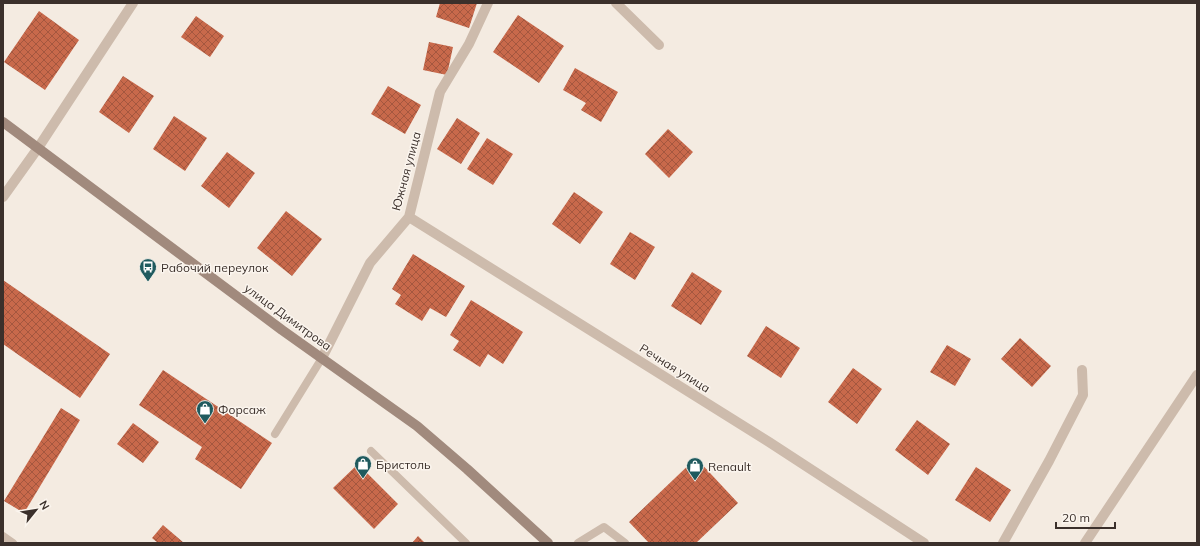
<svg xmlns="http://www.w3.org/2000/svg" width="1200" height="546" font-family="Mulish,sans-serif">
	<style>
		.building { fill: url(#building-cross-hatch) }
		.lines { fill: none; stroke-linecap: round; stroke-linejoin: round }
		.lane { stroke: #cdbbac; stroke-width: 8 }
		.street { stroke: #cdbbac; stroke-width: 10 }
		.secondary { stroke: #a18a7d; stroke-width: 10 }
		.labels { text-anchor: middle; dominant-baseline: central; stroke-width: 3; stroke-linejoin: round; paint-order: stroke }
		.street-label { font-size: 12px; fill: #3b302b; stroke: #fbf5ee }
		.poi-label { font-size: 12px; fill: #3b302b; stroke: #fbf5ee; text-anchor: start }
	</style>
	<defs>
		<pattern id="building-cross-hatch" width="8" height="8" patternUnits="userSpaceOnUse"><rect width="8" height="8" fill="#c8694b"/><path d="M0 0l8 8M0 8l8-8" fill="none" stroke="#a4573f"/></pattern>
	</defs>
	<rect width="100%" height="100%" fill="#f4ebe1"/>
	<!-- building -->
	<path class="building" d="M440,3H477L469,28L436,17Z
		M39,11L79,40L45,90L4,62Z
		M518,15L564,46L539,83L493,52Z
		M196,16L224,36L210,57L181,37Z
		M429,42L453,47L447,75L423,70Z
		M575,68L618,92L601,122L581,110L586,103L563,90Z
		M123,76L154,96L129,133L99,112Z
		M388,86L421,105L405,134L371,114Z
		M174,116L207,138L185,171L153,149Z
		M457,118L480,133L461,164L437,149Z
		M668,129L693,152L669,178L645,154Z
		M487,138L513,154L493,185L467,169Z
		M227,152L255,173L229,208L201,186Z
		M574,192L603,212L580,244L552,224Z
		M286,211L322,239L292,276L257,248Z
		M630,232L655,247L635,280L610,264Z
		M413,254L465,286L446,317L430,308L422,321L395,304L401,295L392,289Z
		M692,272L722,291L701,325L671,306Z
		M3,280L110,354L80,398L3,344Z
		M471,300L523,332L503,364L488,354L480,367L453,350L459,341L450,335Z
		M766,326L800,348L781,378L747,356Z
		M1020,338L1051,366L1032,387L1001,359Z
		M947,345L971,359L955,386L930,372Z
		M853,368L882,389L857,424L828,402Z
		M163,370L272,443L241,489L195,459L202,447L139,405Z
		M61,408L80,420L24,513L4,501Z
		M917,420L950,444L928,475L895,450Z
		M133,423L159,442L143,463L117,444Z
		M696,458L738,503L696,543H649L629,522Z
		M358,464L398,504L374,529L333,488Z
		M976,467L1011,490L990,522L955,500Z
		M163,525L184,543H158L152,538Z
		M418,536L425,543H412Z"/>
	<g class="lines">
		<!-- lane -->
		<path class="lane" d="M275,434L322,358
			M371,451L466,543
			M3,536L13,543
			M578,543L604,527L625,543"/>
		<!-- street -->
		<path class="street" d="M616,3L659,45
			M3,197L38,148L133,3
			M409,217L769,442L924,543
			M322,358L370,263L409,217L440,92L469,44L488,3
			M1003,543L1049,461L1083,395L1082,370
			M1085,543L1197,375"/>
		<!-- secondary -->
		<path class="secondary" d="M3,122L282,330L417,426L467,469L548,543"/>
	</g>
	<!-- icons -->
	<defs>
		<g id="bus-pin" transform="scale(0.9)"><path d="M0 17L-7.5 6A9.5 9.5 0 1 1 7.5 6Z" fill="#1f5a5e" stroke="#fbf5ee"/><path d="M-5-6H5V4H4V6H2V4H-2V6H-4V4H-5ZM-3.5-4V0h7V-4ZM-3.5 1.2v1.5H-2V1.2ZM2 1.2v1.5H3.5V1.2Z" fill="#fff"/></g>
		<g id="shop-pin" transform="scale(0.9)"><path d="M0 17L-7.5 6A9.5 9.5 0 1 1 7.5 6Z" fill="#1f5a5e" stroke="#fbf5ee"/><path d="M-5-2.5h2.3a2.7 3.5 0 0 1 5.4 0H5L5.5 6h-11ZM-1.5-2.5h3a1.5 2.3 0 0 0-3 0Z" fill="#fff"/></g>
	</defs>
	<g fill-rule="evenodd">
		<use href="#bus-pin" x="148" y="267"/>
		<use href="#shop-pin" x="205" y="409"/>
		<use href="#shop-pin" x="363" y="464"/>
		<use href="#shop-pin" x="695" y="466"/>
	</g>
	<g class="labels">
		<!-- street labels -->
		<g class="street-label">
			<text transform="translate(406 171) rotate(-75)">Южная улица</text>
			<text transform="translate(288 317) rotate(36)">улица Димитрова</text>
			<text transform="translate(675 368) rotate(32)">Речная улица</text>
		</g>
		<!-- poi labels -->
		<g class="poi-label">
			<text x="161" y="267">Рабочий переулок</text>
			<text x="218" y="409">Форсаж</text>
			<text x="376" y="464">Бристоль</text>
			<text x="708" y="466">Renault</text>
		</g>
	</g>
	<!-- border -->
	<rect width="1200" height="546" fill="none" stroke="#3b302b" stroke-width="8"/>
	<!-- north arrow -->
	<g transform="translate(36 510) rotate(60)" stroke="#fbf5ee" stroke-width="3" paint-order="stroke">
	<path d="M0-3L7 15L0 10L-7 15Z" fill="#3b302b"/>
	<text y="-6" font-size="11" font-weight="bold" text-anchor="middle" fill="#3b302b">N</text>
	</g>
	<!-- scale -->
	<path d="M1056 522v6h59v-6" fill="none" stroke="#3b302b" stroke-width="2"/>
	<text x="1062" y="522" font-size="12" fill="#3b302b" stroke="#fbf5ee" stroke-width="3" paint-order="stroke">20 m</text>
</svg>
